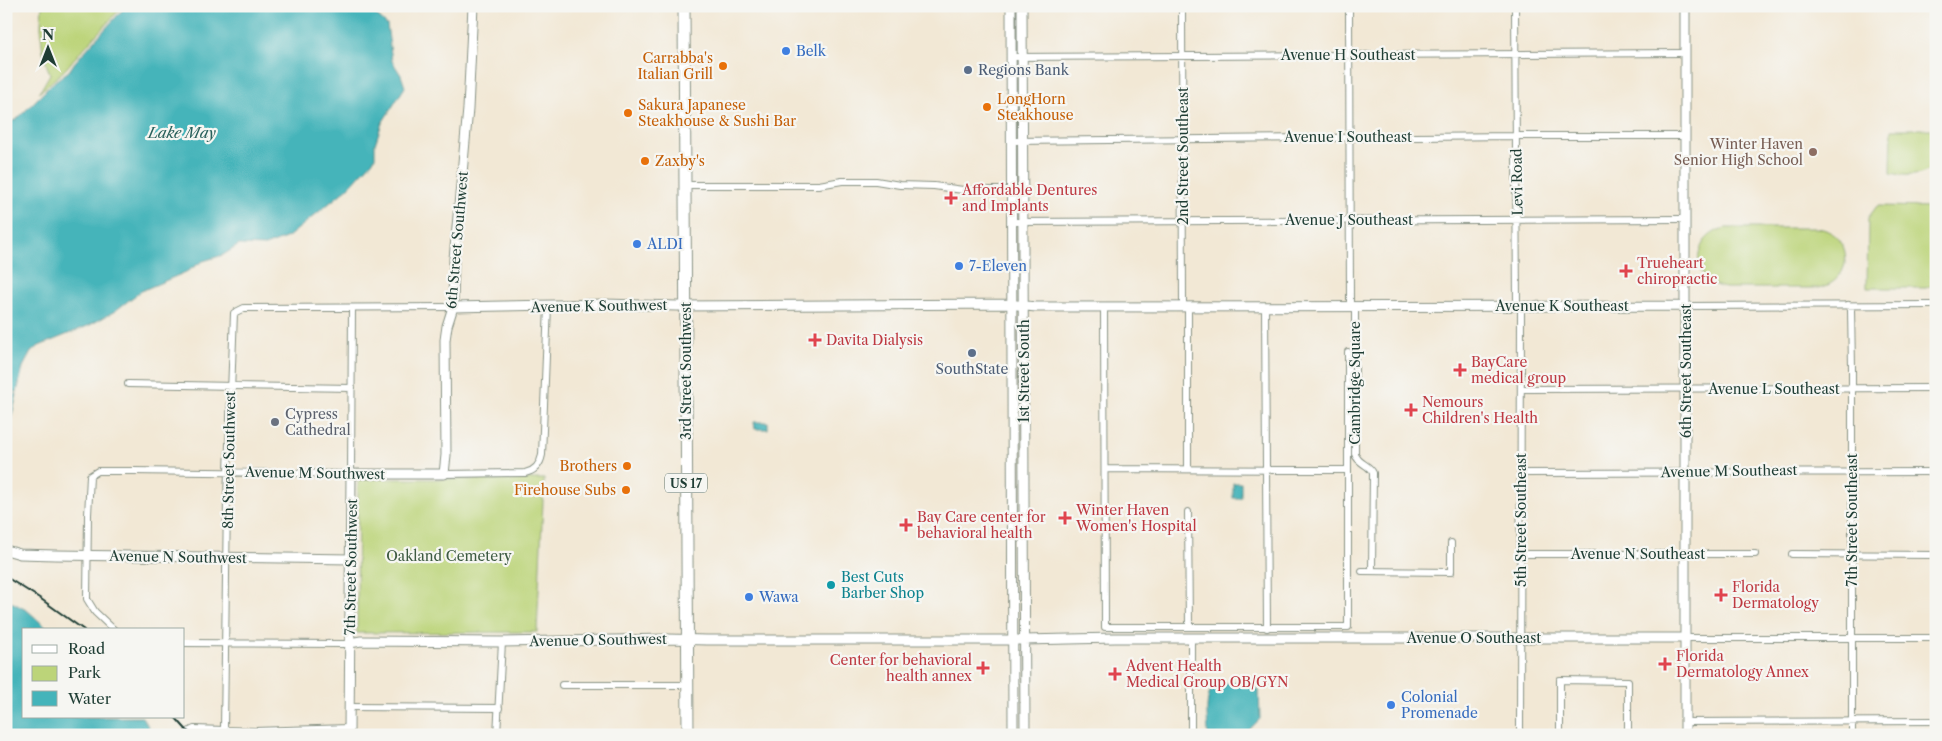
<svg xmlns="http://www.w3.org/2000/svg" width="1942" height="741" font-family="'Libre Caslon Text',serif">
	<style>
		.green { fill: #bcd479; stroke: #6e8856 }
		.water { fill: #44b4ba; stroke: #327877 }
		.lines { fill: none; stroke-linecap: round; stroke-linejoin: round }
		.canal { stroke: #44b4ba; stroke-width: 5.5 }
		.street-casing { stroke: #889284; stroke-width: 8 }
		.secondary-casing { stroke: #889284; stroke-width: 11 }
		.highway-casing { stroke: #889284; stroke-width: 13 }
		.street { stroke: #fff; stroke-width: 6 }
		.secondary { stroke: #fff; stroke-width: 9 }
		.highway { stroke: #fff; stroke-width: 11 }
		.rail { stroke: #1f3d34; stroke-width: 2 }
		.shop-dot { fill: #3f7fe0; stroke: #f6f6f2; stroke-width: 2 }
		.food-dot { fill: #e8710a; stroke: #f6f6f2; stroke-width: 2 }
		.service-dot { fill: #5c6f8a; stroke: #f6f6f2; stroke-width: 2 }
		.education-dot { fill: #8d6e63; stroke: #f6f6f2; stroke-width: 2 }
		.health-dot { fill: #e0444e; stroke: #f6f6f2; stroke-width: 2 }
		.worship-dot { fill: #6b7280; stroke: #f6f6f2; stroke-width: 2 }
		.culture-dot { fill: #0f9aa8; stroke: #f6f6f2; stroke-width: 2 }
		.labels { text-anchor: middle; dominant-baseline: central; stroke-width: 4.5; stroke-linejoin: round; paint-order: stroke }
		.shield { fill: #f6f6f2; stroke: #60746d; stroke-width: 1 }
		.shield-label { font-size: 12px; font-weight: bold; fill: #1f3d34 }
		.shop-label { font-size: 14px; fill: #366cbe; stroke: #f6f6f2; text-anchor: start }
		.street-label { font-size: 14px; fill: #1f3d34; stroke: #f6f6f2 }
		.food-label { font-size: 14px; fill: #c56008; stroke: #f6f6f2; text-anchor: end }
		.service-label { font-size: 14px; fill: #4e5e75; stroke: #f6f6f2; text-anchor: start }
		.education-label { font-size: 14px; fill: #785e54; stroke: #f6f6f2; text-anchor: end }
		.health-label { font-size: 14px; fill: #be3a42; stroke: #f6f6f2; text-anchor: start }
		.worship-label { font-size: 14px; fill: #5b616d; stroke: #f6f6f2; text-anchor: start }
		.park-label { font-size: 14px; fill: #3e5b42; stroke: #f6f6f2 }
		.culture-label { font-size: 14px; fill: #0d838f; stroke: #f6f6f2; text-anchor: start }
		.water-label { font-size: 15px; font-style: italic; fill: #2a615c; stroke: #f6f6f2 }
	</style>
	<rect width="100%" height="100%" fill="#f6f6f2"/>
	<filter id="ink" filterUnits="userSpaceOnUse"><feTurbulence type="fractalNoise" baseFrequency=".02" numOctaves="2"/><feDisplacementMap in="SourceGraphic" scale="10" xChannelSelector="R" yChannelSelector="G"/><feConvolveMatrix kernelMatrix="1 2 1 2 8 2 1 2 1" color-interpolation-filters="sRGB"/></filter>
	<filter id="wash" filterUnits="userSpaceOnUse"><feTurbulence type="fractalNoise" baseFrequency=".0096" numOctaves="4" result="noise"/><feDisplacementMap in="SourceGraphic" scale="20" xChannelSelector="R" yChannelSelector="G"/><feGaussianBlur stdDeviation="1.12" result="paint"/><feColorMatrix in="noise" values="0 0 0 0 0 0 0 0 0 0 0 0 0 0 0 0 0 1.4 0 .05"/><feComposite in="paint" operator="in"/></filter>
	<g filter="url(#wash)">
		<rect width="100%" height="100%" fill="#f2e8d5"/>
		<!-- green -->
		<path class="green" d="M42,6H123L73,60C64,73 50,82 39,93L50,74C40,51 40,31 42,6Z
			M1892,129H1936C1936,138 1939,152 1936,160C1929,179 1905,176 1891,173Z
			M1877,206L1936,207V284L1926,288H1867L1868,218Z
			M1726,228H1818C1854,234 1855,280 1819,288H1726C1689,283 1690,235 1726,228Z
			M358,479H544L537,632L357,633Z"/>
		<!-- water -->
		<path class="water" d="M126,6H366L387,25L392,61L401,75L405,87L382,123L375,144V157L372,162L348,188L288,237L265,246L239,245L223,255L203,261L186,272L141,291L115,311L90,325L39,346L31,352L23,367L17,392H6V122L16,120L55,81L69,71L75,62Z
			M17,394L6,439V395Z
			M754,422H768V429H755Z
			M1233,483H1241V498H1233Z
			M6,599L28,611L49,630H24V717H142L154,735H6Z
			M1219,683H1250L1259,690L1260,719L1244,735H1208C1208,720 1202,690 1219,683Z"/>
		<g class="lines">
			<!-- canal -->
			<path class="canal" d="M6,400L8,392"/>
		</g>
	</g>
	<g filter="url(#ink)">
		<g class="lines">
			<!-- street casing -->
			<g class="street-casing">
				<path id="street" d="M1182,6L1183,306
					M1349,6L1350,306
					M1515,6L1517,305
					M1011,57L1685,53
					M1012,141L1516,136H1685
					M684,185H819L842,181H876L900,185L934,186L963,190H1012
					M1012,222L1685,219
					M1848,305L1851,309L1852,368V735
					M1104,306L1105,627H1348V352
					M1188,306V469
					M1265,306L1267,628
					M1355,306V454C1358,464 1369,464 1373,473L1372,571
					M1685,306L1936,305
					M128,384L352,388
					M1521,389L1936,388
					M1105,469L1348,470
					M1521,473L1936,472
					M444,474L525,473C535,471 540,465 542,455L548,306
					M1188,512L1189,627
					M1521,554H1755
					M1792,554L1936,555
					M1362,571L1451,572V543
					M114,630L95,612L87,599L88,515L90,476L98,471H132L351,474L352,308
					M1686,638H1936
					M184,643L344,644L350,643
					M562,685H688
					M349,707L499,708
					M1685,722L1936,721
					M224,730L227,498L234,313L244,308L453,307
					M187,735L188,732L194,729L254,731L349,728
					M497,735L502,642
					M1191,735V638
					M1520,735L1521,305
					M1560,735V680L1628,681V735"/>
			</g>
			<!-- secondary casing -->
			<g class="secondary-casing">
				<path id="secondary" d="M1011,6L1013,735
					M1022,6L1025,735
					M1685,6V735
					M453,307L604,304L677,306L1008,304L1036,307L1685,306
					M6,550L20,554L55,555L351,559
					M350,643L361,641L502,642L668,639L707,640H1024L1115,638H1686
					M349,735L351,474H444L446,455L445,340L447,326L453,307L454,259L468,109L473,6"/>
			</g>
			<!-- highway casing -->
			<g class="highway-casing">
				<path id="highway" d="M684,6L688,735"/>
			</g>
			<!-- street -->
			<use href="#street" class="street"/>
			<!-- secondary -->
			<use href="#secondary" class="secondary"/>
			<!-- highway -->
			<use href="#highway" class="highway"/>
			<!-- rail -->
			<path class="rail" d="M6,577L41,599L84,630
				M175,717L191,735"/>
		</g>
	</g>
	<!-- markers -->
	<g class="shop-dot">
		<circle cx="786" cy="51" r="5"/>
		<circle cx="637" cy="244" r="5"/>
		<circle cx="959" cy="266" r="5"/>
		<circle cx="749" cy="597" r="5"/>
		<circle cx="1391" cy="705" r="5"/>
	</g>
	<g class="food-dot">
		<circle cx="723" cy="66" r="5"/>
		<circle cx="987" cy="107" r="5"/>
		<circle cx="628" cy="113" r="5"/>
		<circle cx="645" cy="161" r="5"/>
		<circle cx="627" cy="466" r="5"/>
		<circle cx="626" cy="490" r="5"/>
	</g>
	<g class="service-dot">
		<circle cx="968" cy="70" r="5"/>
		<circle cx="972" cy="353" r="5"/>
	</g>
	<circle class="education-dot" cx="1813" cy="152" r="5"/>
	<g class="health-dot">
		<path d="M948.5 190.5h5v5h5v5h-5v5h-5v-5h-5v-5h5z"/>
		<path d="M1623.5 263.5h5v5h5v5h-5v5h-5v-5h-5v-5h5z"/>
		<path d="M812.5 332.5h5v5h5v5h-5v5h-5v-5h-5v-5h5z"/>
		<path d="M1457.5 362.5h5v5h5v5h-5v5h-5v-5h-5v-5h5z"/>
		<path d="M1408.5 402.5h5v5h5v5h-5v5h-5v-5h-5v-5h5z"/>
		<path d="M1062.5 510.5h5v5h5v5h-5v5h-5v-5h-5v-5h5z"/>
		<path d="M903.5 517.5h5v5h5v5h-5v5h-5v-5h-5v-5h5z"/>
		<path d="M1718.5 587.5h5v5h5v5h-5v5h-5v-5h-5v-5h5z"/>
		<path d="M1662.5 656.5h5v5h5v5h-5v5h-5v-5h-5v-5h5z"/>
		<path d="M980.5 660.5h5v5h5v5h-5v5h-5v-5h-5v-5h5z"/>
		<path d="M1112.5 666.5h5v5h5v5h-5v5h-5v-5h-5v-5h5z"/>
	</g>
	<circle class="worship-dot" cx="275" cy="422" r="5"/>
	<circle class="culture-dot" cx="831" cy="585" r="5"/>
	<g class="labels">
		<!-- shield labels -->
		<rect class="shield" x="665" y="473.5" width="42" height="19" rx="4"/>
		<g class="shield-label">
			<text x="686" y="483">US 17</text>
		</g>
		<!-- shop labels -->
		<g class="shop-label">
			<text x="796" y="51">Belk</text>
			<text x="647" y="244">ALDI</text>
			<text x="969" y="266">7-Eleven</text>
			<text x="759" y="597">Wawa</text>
			<text x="1401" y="697">Colonial<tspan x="1401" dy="16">Promenade</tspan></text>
		</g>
		<!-- street labels -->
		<g class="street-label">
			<text x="1348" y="55">Avenue H Southeast</text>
			<text x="1348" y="137">Avenue I Southeast</text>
			<text transform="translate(1183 156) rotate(-90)">2nd Street Southeast</text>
			<text transform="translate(1517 182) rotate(-91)">Levi Road</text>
			<text x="1349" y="220">Avenue J Southeast</text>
			<text transform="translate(457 240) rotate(-85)">6th Street Southwest</text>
			<text transform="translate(599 306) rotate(-1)">Avenue K Southwest</text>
			<text x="1562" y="306">Avenue K Southeast</text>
			<text transform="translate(686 371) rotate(-90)">3rd Street Southwest</text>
			<text transform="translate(1024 371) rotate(-90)">1st Street South</text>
			<text transform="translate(1686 371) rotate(-90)">6th Street Southeast</text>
			<text transform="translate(1355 383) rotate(-90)">Cambridge Square</text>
			<text x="1774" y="389">Avenue L Southeast</text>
			<text transform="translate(229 460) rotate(-89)">8th Street Southwest</text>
			<text transform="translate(1729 471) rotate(-1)">Avenue M Southeast</text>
			<text transform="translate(315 473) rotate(1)">Avenue M Southwest</text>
			<text transform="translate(1521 520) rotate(-90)">5th Street Southeast</text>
			<text transform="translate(1852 520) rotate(-90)">7th Street Southeast</text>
			<text x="1638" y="554">Avenue N Southeast</text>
			<text transform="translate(178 557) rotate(1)">Avenue N Southwest</text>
			<text transform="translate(351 567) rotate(-89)">7th Street Southwest</text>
			<text x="1474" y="638">Avenue O Southeast</text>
			<text transform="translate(598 640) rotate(-1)">Avenue O Southwest</text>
		</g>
		<!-- food labels -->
		<g class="food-label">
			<text x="713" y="58">Carrabba's<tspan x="713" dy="16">Italian Grill</tspan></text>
			<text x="997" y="99" text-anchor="start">LongHorn<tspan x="997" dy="16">Steakhouse</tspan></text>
			<text x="638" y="105" text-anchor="start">Sakura Japanese<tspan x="638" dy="16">Steakhouse &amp; Sushi Bar</tspan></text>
			<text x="655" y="161" text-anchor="start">Zaxby's</text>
			<text x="617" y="466">Brothers</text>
			<text x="616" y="490">Firehouse Subs</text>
		</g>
		<!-- service labels -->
		<g class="service-label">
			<text x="978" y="70">Regions Bank</text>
			<text x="972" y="369" text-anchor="middle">SouthState</text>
		</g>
		<!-- education labels -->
		<g class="education-label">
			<text x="1803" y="144">Winter Haven<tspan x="1803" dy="16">Senior High School</tspan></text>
		</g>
		<!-- health labels -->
		<g class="health-label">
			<text x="962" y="190">Affordable Dentures<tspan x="962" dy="16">and Implants</tspan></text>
			<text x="1637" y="263">Trueheart<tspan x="1637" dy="16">chiropractic</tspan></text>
			<text x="826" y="340">Davita Dialysis</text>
			<text x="1471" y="362">BayCare<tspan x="1471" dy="16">medical group</tspan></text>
			<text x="1422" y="402">Nemours<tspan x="1422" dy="16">Children's Health</tspan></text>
			<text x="1076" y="510">Winter Haven<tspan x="1076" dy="16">Women's Hospital</tspan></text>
			<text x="917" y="517">Bay Care center for<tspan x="917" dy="16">behavioral health</tspan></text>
			<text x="1732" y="587">Florida<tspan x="1732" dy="16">Dermatology</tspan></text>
			<text x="1676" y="656">Florida<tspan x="1676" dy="16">Dermatology Annex</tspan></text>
			<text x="972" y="660" text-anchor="end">Center for behavioral<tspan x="972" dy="16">health annex</tspan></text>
			<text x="1126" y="666">Advent Health<tspan x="1126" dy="16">Medical Group OB/GYN</tspan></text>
		</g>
		<!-- worship labels -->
		<g class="worship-label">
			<text x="285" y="414">Cypress<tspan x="285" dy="16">Cathedral</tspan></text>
		</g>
		<!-- park labels -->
		<g class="park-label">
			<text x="449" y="556">Oakland Cemetery</text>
		</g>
		<!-- culture labels -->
		<g class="culture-label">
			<text x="841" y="577">Best Cuts<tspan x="841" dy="16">Barber Shop</tspan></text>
		</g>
		<!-- water labels -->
		<g class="water-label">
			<text x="182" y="132">Lake May</text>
		</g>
	</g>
	<!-- margin -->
	<rect width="1942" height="741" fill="none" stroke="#f6f6f2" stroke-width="25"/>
	<!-- legend -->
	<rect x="22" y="628" width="162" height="90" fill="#f6f6f2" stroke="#a0aca6"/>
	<rect x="32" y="645" width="25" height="8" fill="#ffffff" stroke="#a0aca6"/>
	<text x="68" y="654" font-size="15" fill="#1f3d34">Road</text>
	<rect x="32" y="666" width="25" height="15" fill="#bcd479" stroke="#a0aca6"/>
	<text x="68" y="678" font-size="15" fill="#1f3d34">Park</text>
	<rect x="32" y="691" width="25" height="15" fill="#44b4ba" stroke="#a0aca6"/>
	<text x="68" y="704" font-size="15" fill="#1f3d34">Water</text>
	<!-- north arrow -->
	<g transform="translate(48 48)" stroke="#f6f6f2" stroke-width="4" paint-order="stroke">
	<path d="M0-4L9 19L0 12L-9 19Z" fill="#1f3d34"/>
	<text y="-8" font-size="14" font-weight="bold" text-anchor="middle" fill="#1f3d34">N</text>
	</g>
</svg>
